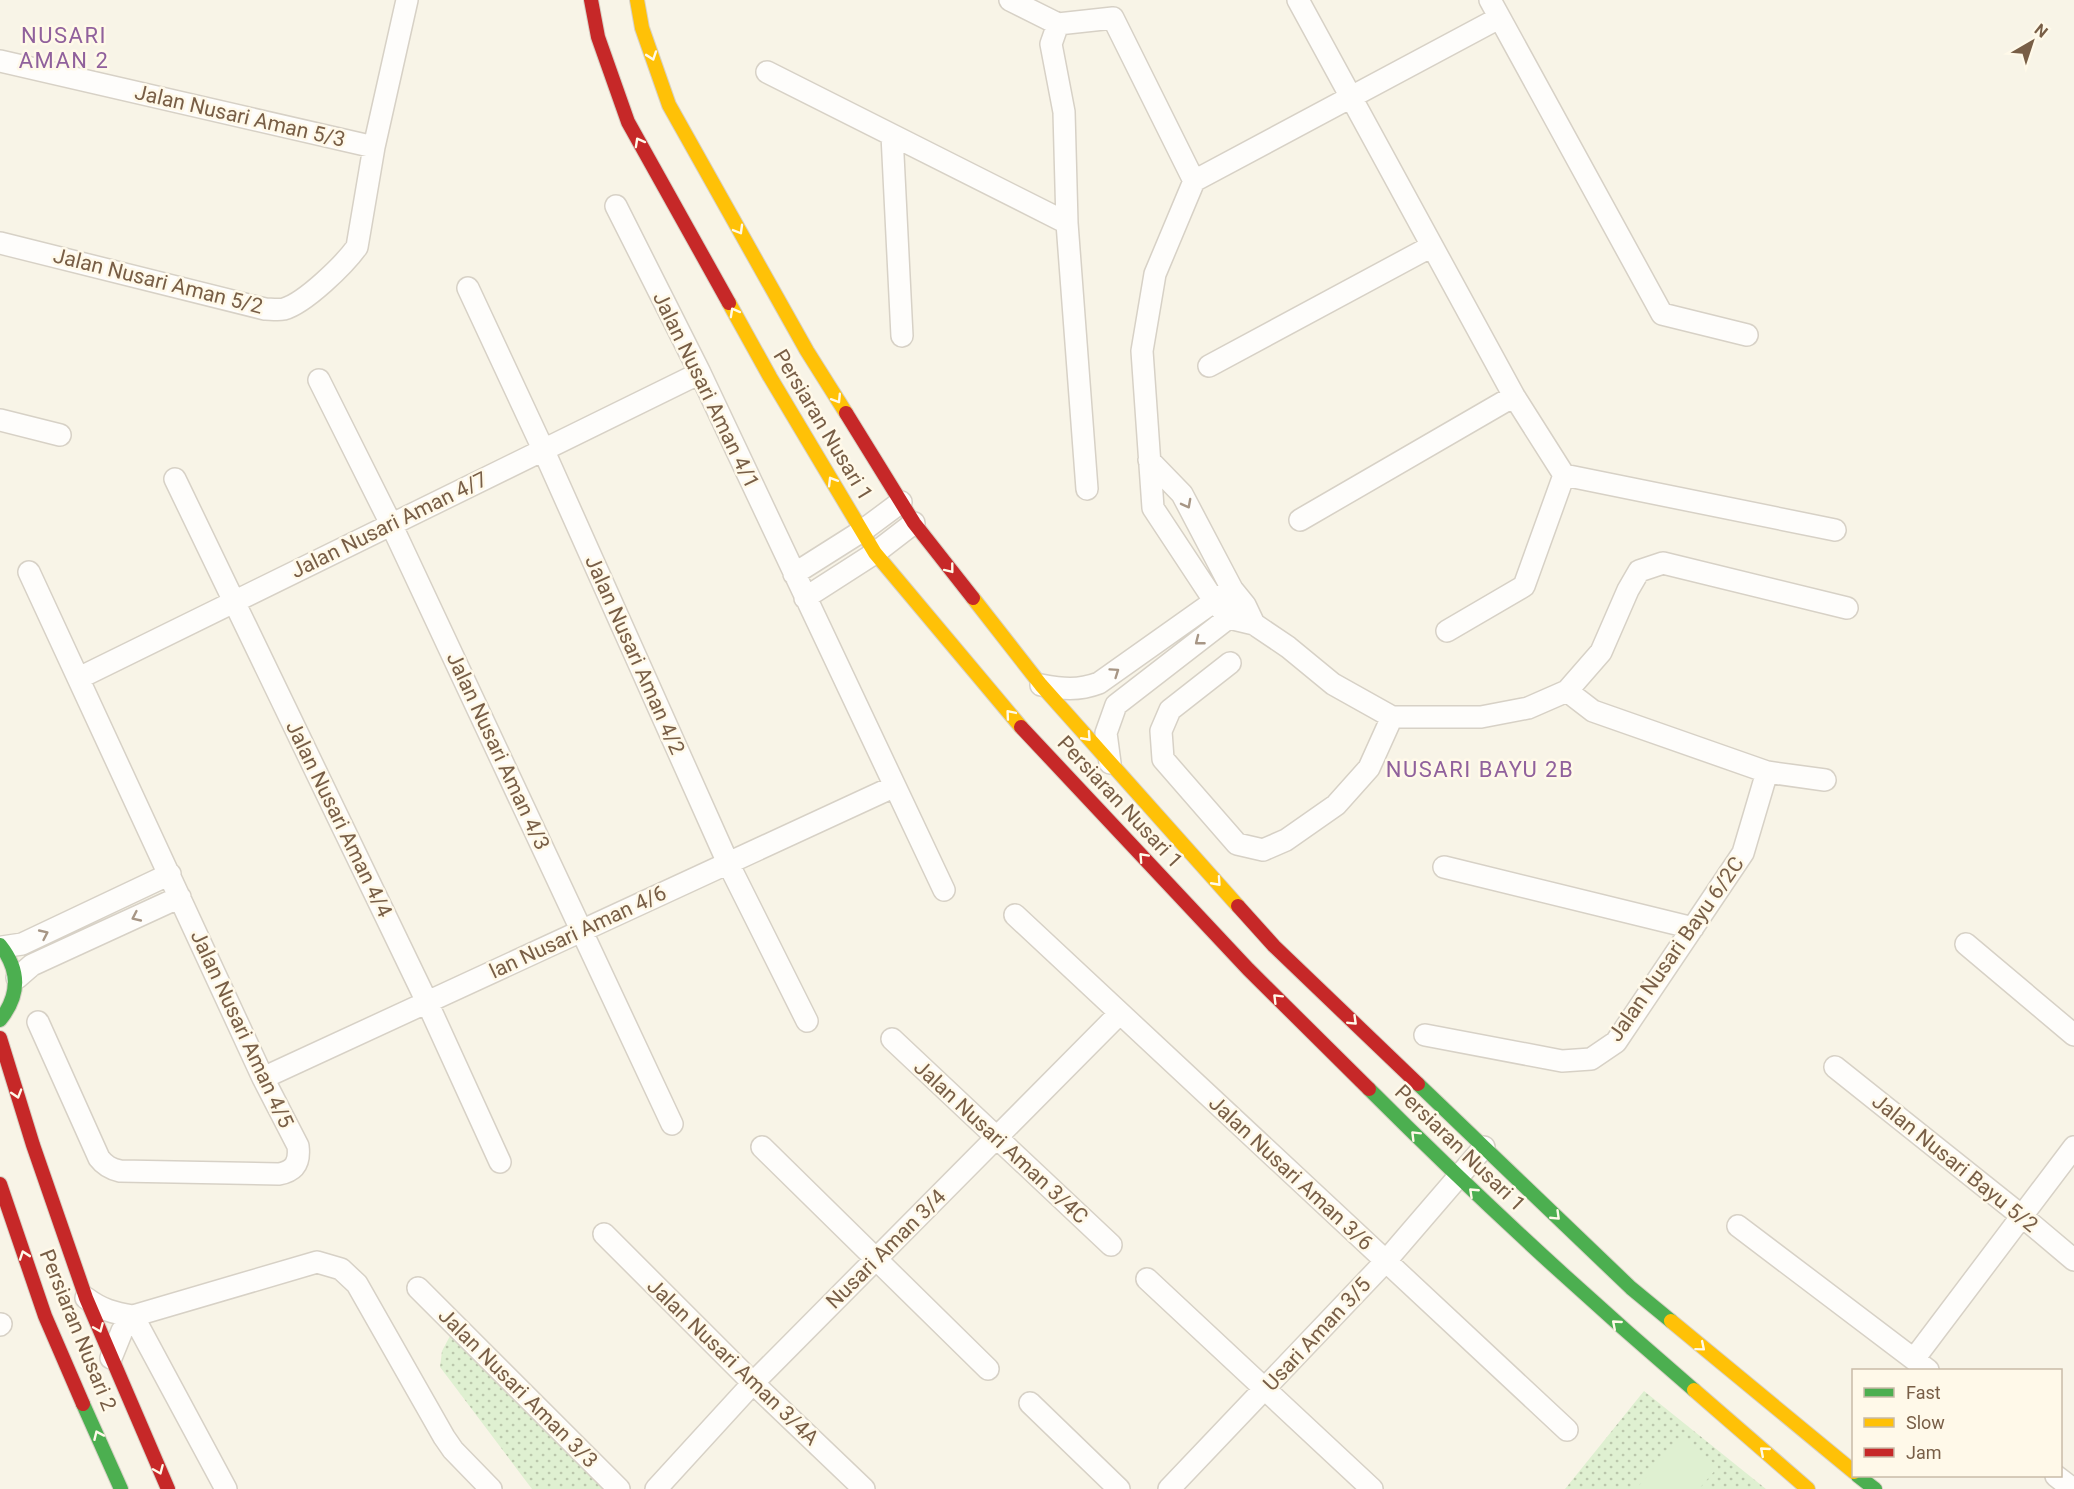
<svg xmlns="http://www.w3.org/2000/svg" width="2074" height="1489" font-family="Roboto,sans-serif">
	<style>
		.park { fill: url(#park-dots) }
		.pitch { fill: #dff0d1 }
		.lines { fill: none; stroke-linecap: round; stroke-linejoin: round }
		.street-casing { stroke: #d7d1c6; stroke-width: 24 }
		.fast-casing { stroke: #d7d1c6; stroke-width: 16 }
		.slow-casing { stroke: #d7d1c6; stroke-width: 16 }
		.jam-casing { stroke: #d7d1c6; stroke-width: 16 }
		.street { stroke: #fefdfb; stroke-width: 21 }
		.fast { stroke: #4caf50; stroke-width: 14 }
		.slow { stroke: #ffc107; stroke-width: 14 }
		.jam { stroke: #c62828; stroke-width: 14 }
		.oneway { stroke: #fff9e9 }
		.oneway2 { stroke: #a79685 }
		.labels { text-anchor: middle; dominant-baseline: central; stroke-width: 5; stroke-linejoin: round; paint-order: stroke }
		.street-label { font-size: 21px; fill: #785e46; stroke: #fff9e9 }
		.neighbourhood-label { font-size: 22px; letter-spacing: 1.5px; fill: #90619c; stroke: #fff9e9 }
	</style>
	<defs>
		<pattern id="park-dots" width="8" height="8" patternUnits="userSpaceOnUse" patternTransform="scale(1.5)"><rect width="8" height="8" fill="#dff0d1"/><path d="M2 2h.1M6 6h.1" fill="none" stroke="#bac6ab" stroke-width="1.8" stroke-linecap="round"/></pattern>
	</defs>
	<rect width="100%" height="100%" fill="#f8f4e7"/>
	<!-- park -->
	<path class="park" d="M450,1336L471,1350L611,1489H532L440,1367L442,1351Z
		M1644,1391L1766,1489H1565Z"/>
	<!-- pitch -->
	<path class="pitch" d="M1681,1436L1718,1467L1699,1489H1636Z"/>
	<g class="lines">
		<!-- street casing -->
		<g class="street-casing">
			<path id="street" d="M1010,0L1058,24L1113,18L1194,181
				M1298,0L1514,396L1564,475L1835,530
				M1490,0L1662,314L1747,335
				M1058,24L1051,44L1064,112L1067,223L1087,489
				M0,61L374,147
				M767,72L1067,223
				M892,135L902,336
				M616,206L700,373L944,890
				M0,243L265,309C270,309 278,310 284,309C305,303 344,265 357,247L374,147L407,0
				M468,288L543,449L728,863L807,1021
				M1209,366L1432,246
				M319,380L391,524L672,1124
				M0,420L60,435
				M1149,460L1182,494L1232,589L1245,605L1254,624L1229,618L1215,602L1153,508L1142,351L1155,274L1194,181L1499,18
				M175,479L427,1002L500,1162
				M1300,520L1514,396
				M29,572L263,1078L298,1146C300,1162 295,1171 279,1174L120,1171C111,1169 105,1166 99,1158L38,1022
				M794,574L862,531L901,502
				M805,598L875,553L914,523
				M1254,624L1288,647L1333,684L1392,717H1481L1528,708L1567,691L1601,652L1628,590L1639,571L1663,563L1847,608
				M1447,631L1524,586L1564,475
				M1230,663L1170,710L1161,731L1163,759L1237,844L1263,850L1286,840L1336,805L1369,768L1392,717
				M79,678L700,373
				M1041,685C1062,689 1078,691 1099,683L1226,593
				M1567,691L1593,711L1767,772L1825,780
				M1110,763L1106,733L1116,705L1240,609
				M1444,867L1693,928
				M1015,915L1567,1430
				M1966,944L2074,1035
				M2,947L22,944L170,874
				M17,978L32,965L180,897
				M1425,1035L1562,1061L1591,1059L1616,1042L1743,853L1767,772
				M892,1039L1111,1245
				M1835,1067L2023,1217L2074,1260
				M263,1078L893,787
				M762,1147L988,1369
				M1738,1226L1928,1370
				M604,1234L753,1383L864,1489
				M1147,1279L1372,1489
				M418,1288L619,1489
				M86,1298C102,1310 114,1313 133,1316L317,1262L341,1269L357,1284L444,1437L453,1450L491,1489
				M133,1316L226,1489
				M0,1325L1,1324
				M111,1358L122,1331L133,1316
				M1914,1359L2074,1147
				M1030,1403L1119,1489
				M2056,1476L2073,1489
				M656,1489L753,1383L1120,1013
				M1169,1489L1385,1262L1484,1147"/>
		</g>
		<!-- fast casing -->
		<g class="fast-casing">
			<path id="fast" d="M0,945C20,970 20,995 0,1020
				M1418,1084L1631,1288L1671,1321
				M1369,1089C1474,1194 1582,1294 1694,1390
				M83,1404L121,1489
				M1858,1476L1875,1489"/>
		</g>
		<!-- slow casing -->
		<g class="slow-casing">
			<path id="slow" d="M637,0L642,28L669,105L807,351L846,413
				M729,303L770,377L875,553L1021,727
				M973,598L1041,685L1238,906
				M1671,1321L1854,1472
				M1694,1390L1808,1489"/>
		</g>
		<!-- jam casing -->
		<g class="jam-casing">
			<path id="jam" d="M591,0L598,37L628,122L729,303
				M846,413L914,523L973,598
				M1021,727L1248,969L1369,1089
				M1238,906L1274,946L1418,1084
				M0,1038L33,1145L86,1298L168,1489
				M0,1184L45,1316L83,1404"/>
		</g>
		<!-- street -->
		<use href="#street" class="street"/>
		<!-- fast -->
		<use href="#fast" class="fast"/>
		<!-- slow -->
		<use href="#slow" class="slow"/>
		<!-- jam -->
		<use href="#jam" class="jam"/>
	</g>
	<!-- one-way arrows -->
	<defs><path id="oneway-chevron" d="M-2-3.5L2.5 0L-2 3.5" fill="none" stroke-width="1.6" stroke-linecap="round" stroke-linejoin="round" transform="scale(1.5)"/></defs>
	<g class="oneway">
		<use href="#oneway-chevron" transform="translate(652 56) rotate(71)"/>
		<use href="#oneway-chevron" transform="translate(639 142) rotate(-119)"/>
		<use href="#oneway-chevron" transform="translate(739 230) rotate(60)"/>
		<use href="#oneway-chevron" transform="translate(734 312) rotate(-119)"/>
		<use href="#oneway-chevron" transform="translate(837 399) rotate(58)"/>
		<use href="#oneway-chevron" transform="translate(832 481) rotate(-121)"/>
		<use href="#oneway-chevron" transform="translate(950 569) rotate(52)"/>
		<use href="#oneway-chevron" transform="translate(1010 714) rotate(-130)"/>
		<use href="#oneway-chevron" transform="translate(1087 737) rotate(48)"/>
		<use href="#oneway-chevron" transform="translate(1143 857) rotate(-133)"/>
		<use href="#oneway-chevron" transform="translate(1217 882) rotate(48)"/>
		<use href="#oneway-chevron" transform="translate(1277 998) rotate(-135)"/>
		<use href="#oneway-chevron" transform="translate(1353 1021) rotate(44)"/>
		<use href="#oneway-chevron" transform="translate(17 1094) rotate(73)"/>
		<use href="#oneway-chevron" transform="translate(1415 1135) rotate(-135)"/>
		<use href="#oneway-chevron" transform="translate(1473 1192) rotate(-137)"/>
		<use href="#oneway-chevron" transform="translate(1556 1216) rotate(44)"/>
		<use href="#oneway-chevron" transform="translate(24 1255) rotate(-109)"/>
		<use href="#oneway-chevron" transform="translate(1616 1324) rotate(-139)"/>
		<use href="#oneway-chevron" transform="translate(99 1328) rotate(67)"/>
		<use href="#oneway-chevron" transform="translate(1701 1347) rotate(40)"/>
		<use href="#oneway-chevron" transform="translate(98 1435) rotate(-114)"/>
		<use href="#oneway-chevron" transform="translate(1764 1451) rotate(-139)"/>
		<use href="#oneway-chevron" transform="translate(159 1470) rotate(67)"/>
	</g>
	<g class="oneway2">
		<use href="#oneway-chevron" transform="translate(1187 504) rotate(62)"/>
		<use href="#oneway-chevron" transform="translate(1199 641) rotate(142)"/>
		<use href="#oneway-chevron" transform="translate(1115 672) rotate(-35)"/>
		<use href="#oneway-chevron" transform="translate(136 917) rotate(155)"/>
		<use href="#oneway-chevron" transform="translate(44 934) rotate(-25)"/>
	</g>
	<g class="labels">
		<!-- street labels -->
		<g class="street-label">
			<text transform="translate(240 116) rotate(13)">Jalan Nusari Aman 5/3</text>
			<text transform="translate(158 281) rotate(14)">Jalan Nusari Aman 5/2</text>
			<text transform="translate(706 390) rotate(64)">Jalan Nusari Aman 4/1</text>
			<text transform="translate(823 425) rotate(59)">Persiaran Nusari 1</text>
			<text transform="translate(389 525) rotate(-26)">Jalan Nusari Aman 4/7</text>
			<text transform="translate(635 655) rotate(66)">Jalan Nusari Aman 4/2</text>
			<text transform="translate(498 751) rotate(65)">Jalan Nusari Aman 4/3</text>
			<text transform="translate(1120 802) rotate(47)">Persiaran Nusari 1</text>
			<text transform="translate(339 819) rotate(64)">Jalan Nusari Aman 4/4</text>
			<text transform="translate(578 932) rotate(-25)">lan Nusari Aman 4/6</text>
			<text transform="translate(1676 949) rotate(-55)">Jalan Nusari Bayu 6/2C</text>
			<text transform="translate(242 1029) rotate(65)">Jalan Nusari Aman 4/5</text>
			<text transform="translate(1001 1142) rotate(43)">Jalan Nusari Aman 3/4C</text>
			<text transform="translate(1460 1148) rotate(44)">Persiaran Nusari 1</text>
			<text transform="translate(1955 1163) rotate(39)">Jalan Nusari Bayu 5/2</text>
			<text transform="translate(1291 1173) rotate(43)">Jalan Nusari Aman 3/6</text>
			<text transform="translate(886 1249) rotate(-45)">Nusari Aman 3/4</text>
			<text transform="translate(78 1330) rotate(68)">Persiaran Nusari 2</text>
			<text transform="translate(1317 1334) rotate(-47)">Usari Aman 3/5</text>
			<text transform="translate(733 1362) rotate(44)">Jalan Nusari Aman 3/4A</text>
			<text transform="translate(518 1388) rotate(45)">Jalan Nusari Aman 3/3</text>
		</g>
		<!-- neighbourhood labels -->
		<g class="neighbourhood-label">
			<text x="64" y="35">NUSARI<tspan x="64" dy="25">AMAN 2</tspan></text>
			<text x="1480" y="769">NUSARI BAYU 2B</text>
		</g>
	</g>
	<!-- legend -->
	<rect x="1852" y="1369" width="210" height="108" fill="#fff9e9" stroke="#c9bba8" stroke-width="1.5"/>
	<rect x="1864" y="1388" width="30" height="9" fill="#4caf50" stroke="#c9bba8" stroke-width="1.5"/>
	<text x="1906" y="1399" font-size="18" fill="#785e46">Fast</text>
	<rect x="1864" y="1418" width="30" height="9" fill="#ffc107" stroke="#c9bba8" stroke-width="1.5"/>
	<text x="1906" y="1429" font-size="18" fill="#785e46">Slow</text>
	<rect x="1864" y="1448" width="30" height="9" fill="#c62828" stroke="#c9bba8" stroke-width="1.5"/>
	<text x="1906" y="1459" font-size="18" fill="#785e46">Jam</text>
	<!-- north arrow -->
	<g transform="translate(2032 42) rotate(39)" stroke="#fff9e9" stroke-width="4.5" paint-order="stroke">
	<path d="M0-4.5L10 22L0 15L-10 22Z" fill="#785e46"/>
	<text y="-9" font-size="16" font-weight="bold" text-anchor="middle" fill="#785e46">N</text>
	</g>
</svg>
